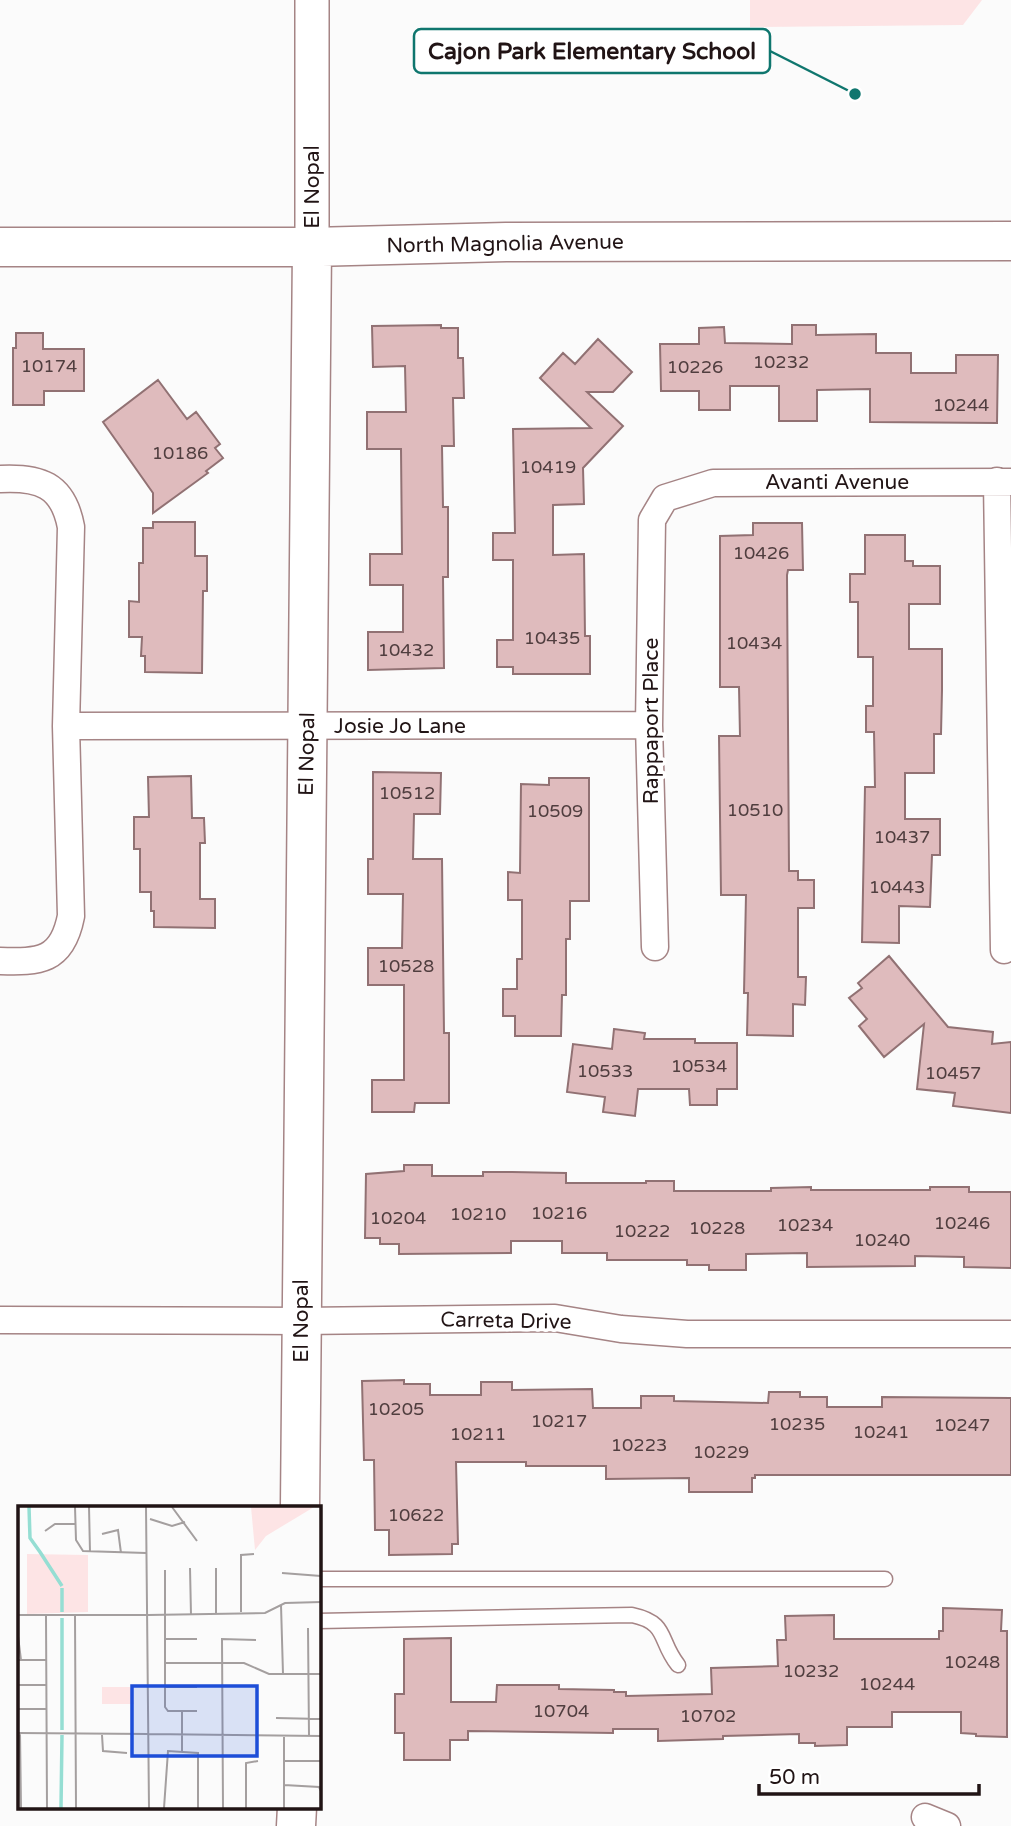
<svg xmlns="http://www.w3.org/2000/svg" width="1011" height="1826" font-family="'Varela Round',sans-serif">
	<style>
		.green { fill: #fde4e5 }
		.building { fill: #dfbbbd; stroke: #917173; stroke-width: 2 }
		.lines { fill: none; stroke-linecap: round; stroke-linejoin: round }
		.service-casing { stroke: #a58485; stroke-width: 17 }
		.minor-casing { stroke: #a58485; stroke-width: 29 }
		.tertiary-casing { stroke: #a58485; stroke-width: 36 }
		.secondary-casing { stroke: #a58485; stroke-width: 41 }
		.service { stroke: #fff; stroke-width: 14 }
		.minor { stroke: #fff; stroke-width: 26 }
		.tertiary { stroke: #fff; stroke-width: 33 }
		.secondary { stroke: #fff; stroke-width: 38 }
		.labels { text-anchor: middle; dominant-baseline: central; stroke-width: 7; stroke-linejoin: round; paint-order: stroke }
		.number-label { font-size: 18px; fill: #503e3f }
		.street-label { font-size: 21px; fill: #211415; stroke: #fff }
		.inset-river { fill: none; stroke: #95ded3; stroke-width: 3.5 }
		.inset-road { fill: none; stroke: #a49f9f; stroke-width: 2 }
		.view { fill: #1d4ed8; fill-opacity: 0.15; stroke: #1d4ed8; stroke-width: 3.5 }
		.inset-edge { fill: none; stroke: #211415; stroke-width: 3.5 }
		.leader { fill: none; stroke: #0f766e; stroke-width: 2.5 }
		.callout-dot { fill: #0f766e; stroke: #fff; stroke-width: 2.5 }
		.callout { fill: #fff; stroke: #0f766e; stroke-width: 2.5 }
		.callout-label { font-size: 23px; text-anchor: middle; font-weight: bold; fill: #211415 }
	</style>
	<rect width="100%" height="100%" fill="#fbfbfb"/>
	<!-- green -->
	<path class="green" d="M750,0H982L963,25L750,27Z"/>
	<!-- building -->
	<path class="building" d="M441,325V328H458V358H463L464,398H453L454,446H442L443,507H448V577H443L444,668L368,670V632H403V585H370V554H402L401,449H367V412H406L405,366L373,367L372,326Z
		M792,325H816V335L876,334V353H911V373H956V355H998L997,423L870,422V389L817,390V421H779V386H730V410H699V391H661L660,344H699V328L724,327L725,343L792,344Z
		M16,333H43V349H84V391H44V405H13V348H16Z
		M598,339L632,372L613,392H587L623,426L583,468L584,504L553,505V555L584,554L585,636H590V674H513V667H497V640H513V560H493V533H515L513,429L591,428L540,378L563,353L575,364Z
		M158,380L187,419L196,412L220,444L215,448L223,458L206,471L208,473L153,513V493L103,422Z
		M153,522H195V556H207V591H203L202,673L145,672V656H141L142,637H129V601L139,602V563H143V528H153Z
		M753,523H802L803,570H788L787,575L789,871H798V880H814V908H798V977H806L805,1005L793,1004V1036L747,1035L748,993H744L746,895H721L719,736H740L739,687H720V536L753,535Z
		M865,535H905V561H913V566H940V604H909V649H942V690L941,734H934V773H905V819H940V855H932L930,907L899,906V943L862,942L865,787H875L874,732H866V706H873V657H858V602H850V574H865Z
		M373,772L441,773L440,814H414L413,859H442L444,1033H449V1103H415L414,1112H372V1080H404V985H368V948H402L403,894H368V859H373Z
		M191,776L192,818H204L205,843H200V899H215V928L154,927V911H151V892H140V849H134V817H149L148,777Z
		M549,778H589V901H570V939H566V995H562L561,1036H515V1016H503V989H517V959H522V900H508V872L520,873L521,784L549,785Z
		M889,956L948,1027L993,1032L992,1044L1011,1042V1113L953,1106L955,1093L917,1089L924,1024L884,1057L859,1026L867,1019L849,998L862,988L858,983Z
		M614,1029L645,1033L644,1039H695V1043H737V1089H717V1105H690L689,1089H638L635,1116L603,1112L605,1097L567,1092L573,1044L612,1049Z
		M404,1165H432V1176H483V1172H512L566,1173V1183H646V1181H674V1191H771V1188L811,1187V1190H930V1187H969V1192H1011V1268L964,1267V1257L915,1256V1266L807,1267V1253L746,1254V1270H709V1265H687V1260H607V1253H562V1241H511V1253L399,1254V1244H380V1238H365L366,1174L404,1171Z
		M404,1380V1384H430V1395H481V1382H512V1390L592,1389L593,1408H641V1396H674V1401L768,1403L769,1392H800V1397H827V1407H882V1397L1011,1398V1475H755V1478H752V1492H689V1478L606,1479V1466H526V1462H456L458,1544H452V1554L389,1555V1530H375L374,1460H364L362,1381Z
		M943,1608L1002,1610L1001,1631H1007V1737L976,1736V1734L961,1733V1712H892V1727H847V1745L815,1746V1743H799V1734L723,1736V1739L658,1741V1729H613V1733L468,1731V1740H450V1760H404V1733H395V1694H404V1639L451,1638V1702H496L497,1685H559V1689L614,1690V1692H626V1696L712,1694L711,1668L778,1666L777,1640H786L785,1616L834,1615V1639H939V1631H943Z"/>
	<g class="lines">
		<!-- service casing -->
		<g class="service-casing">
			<path id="service" d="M318,1579H885
				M318,1621L632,1615C669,1623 658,1640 678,1665"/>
		</g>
		<!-- minor casing -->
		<g class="minor-casing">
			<path id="minor" d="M0,479C39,477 63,484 71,527L66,726L71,916C62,962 39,962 0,961
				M997,481L1004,950
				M66,726L649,725
				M655,947L649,725L652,520L665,498L713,483L1011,482
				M0,1320L301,1321L555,1318L621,1329L687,1334H1011
				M925,1817L947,1826"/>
		</g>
		<!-- tertiary casing -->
		<g class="tertiary-casing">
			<path id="tertiary" d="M312,0V247"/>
		</g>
		<!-- secondary casing -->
		<g class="secondary-casing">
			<path id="secondary" d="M0,247H312L506,242L1011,241
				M300,1507L312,247
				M296,1826L297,1807"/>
		</g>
		<!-- service -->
		<use href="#service" class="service"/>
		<!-- minor -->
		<use href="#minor" class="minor"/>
		<!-- tertiary -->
		<use href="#tertiary" class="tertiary"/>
		<!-- secondary -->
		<use href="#secondary" class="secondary"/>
	</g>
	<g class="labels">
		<!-- number labels -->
		<g class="number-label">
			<text x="781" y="362">10232</text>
			<text x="49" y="366">10174</text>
			<text x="695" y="367">10226</text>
			<text x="961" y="405">10244</text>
			<text x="180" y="453">10186</text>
			<text x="548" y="467">10419</text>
			<text x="761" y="553">10426</text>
			<text x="552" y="638">10435</text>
			<text x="754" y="643">10434</text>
			<text x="406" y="650">10432</text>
			<text x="407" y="793">10512</text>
			<text x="755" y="810">10510</text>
			<text x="555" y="811">10509</text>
			<text x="902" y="837">10437</text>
			<text x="897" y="887">10443</text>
			<text x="406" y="966">10528</text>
			<text x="699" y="1066">10534</text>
			<text x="605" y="1071">10533</text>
			<text x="953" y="1073">10457</text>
			<text x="559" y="1213">10216</text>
			<text x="478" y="1214">10210</text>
			<text x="398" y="1218">10204</text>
			<text x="962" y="1223">10246</text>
			<text x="805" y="1225">10234</text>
			<text x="717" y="1228">10228</text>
			<text x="642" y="1231">10222</text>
			<text x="882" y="1240">10240</text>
			<text x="396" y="1409">10205</text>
			<text x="559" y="1421">10217</text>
			<text x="797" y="1424">10235</text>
			<text x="962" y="1425">10247</text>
			<text x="881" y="1432">10241</text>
			<text x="478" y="1434">10211</text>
			<text x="639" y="1445">10223</text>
			<text x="721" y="1452">10229</text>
			<text x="416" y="1515">10622</text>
			<text x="972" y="1662">10248</text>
			<text x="811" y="1671">10232</text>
			<text x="887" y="1684">10244</text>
			<text x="561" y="1711">10704</text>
			<text x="708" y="1716">10702</text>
		</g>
		<!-- street labels -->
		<g class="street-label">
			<text transform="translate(312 187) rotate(-90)">El Nopal</text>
			<text transform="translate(505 244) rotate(-1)">North Magnolia Avenue</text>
			<text x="837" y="482">Avanti Avenue</text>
			<text transform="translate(651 721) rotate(-90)">Rappaport Place</text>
			<text x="400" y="726">Josie Jo Lane</text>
			<text transform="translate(307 754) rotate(-89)">El Nopal</text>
			<text transform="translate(301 1321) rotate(-90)">El Nopal</text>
			<text transform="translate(506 1321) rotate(1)">Carreta Drive</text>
		</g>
	</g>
	<!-- overview -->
	<g transform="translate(18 1506)">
		<rect width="303" height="303" fill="#fbfbfb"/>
		<path d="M233,1H296L248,30L237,44ZM9,48L70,49V106L9,108ZM84,181H112L116,198H84Z" fill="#fde4e5"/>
		<path class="inset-river" d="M11,1L12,32L22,46M22,46L44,80M44,106V82M44,112V224M43,302L44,229"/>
		<path class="inset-road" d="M57,1L58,34L65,45L128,47M71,1L72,46M128,1L131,302M154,1L179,35M132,13L154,20L167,16M27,25L37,18H57M84,28L100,24L103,47M172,62L173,109M198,62V107M147,64V201L150,205H179M264,67L303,70M263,99L265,168M223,106V49L236,48M0,109H130M130,109L247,107L267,97L303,96M28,110L29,302M57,110L58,302M290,122L291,230M0,130L3,154M147,133H179M0,154H28M147,157H226L251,168H303M0,179H28M147,181H179M0,203H28M164,205V245M258,212L303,213M0,227L131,228M2,227L3,302M131,228L303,230M84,229L85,245L109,247M266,255H303M266,279L301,281L303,285M146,302L150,245L180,247V302M205,302L204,133L238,134M228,302V257L240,255M266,302V231"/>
		<path class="view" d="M114,180H239V250H114Z"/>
		<rect width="303" height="303" class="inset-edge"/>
	</g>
	<!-- callouts -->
	<path class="leader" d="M855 94L770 51"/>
	<circle class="callout-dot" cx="855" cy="94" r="7"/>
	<rect class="callout" x="414" y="29" width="356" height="44" rx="7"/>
	<g class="callout-label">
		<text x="592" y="59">Cajon Park Elementary School</text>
	</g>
	<!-- scale -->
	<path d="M759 1784v10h220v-10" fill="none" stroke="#211415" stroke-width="3.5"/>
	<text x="769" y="1784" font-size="21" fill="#211415" stroke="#ffffff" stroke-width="5" paint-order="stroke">50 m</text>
</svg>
